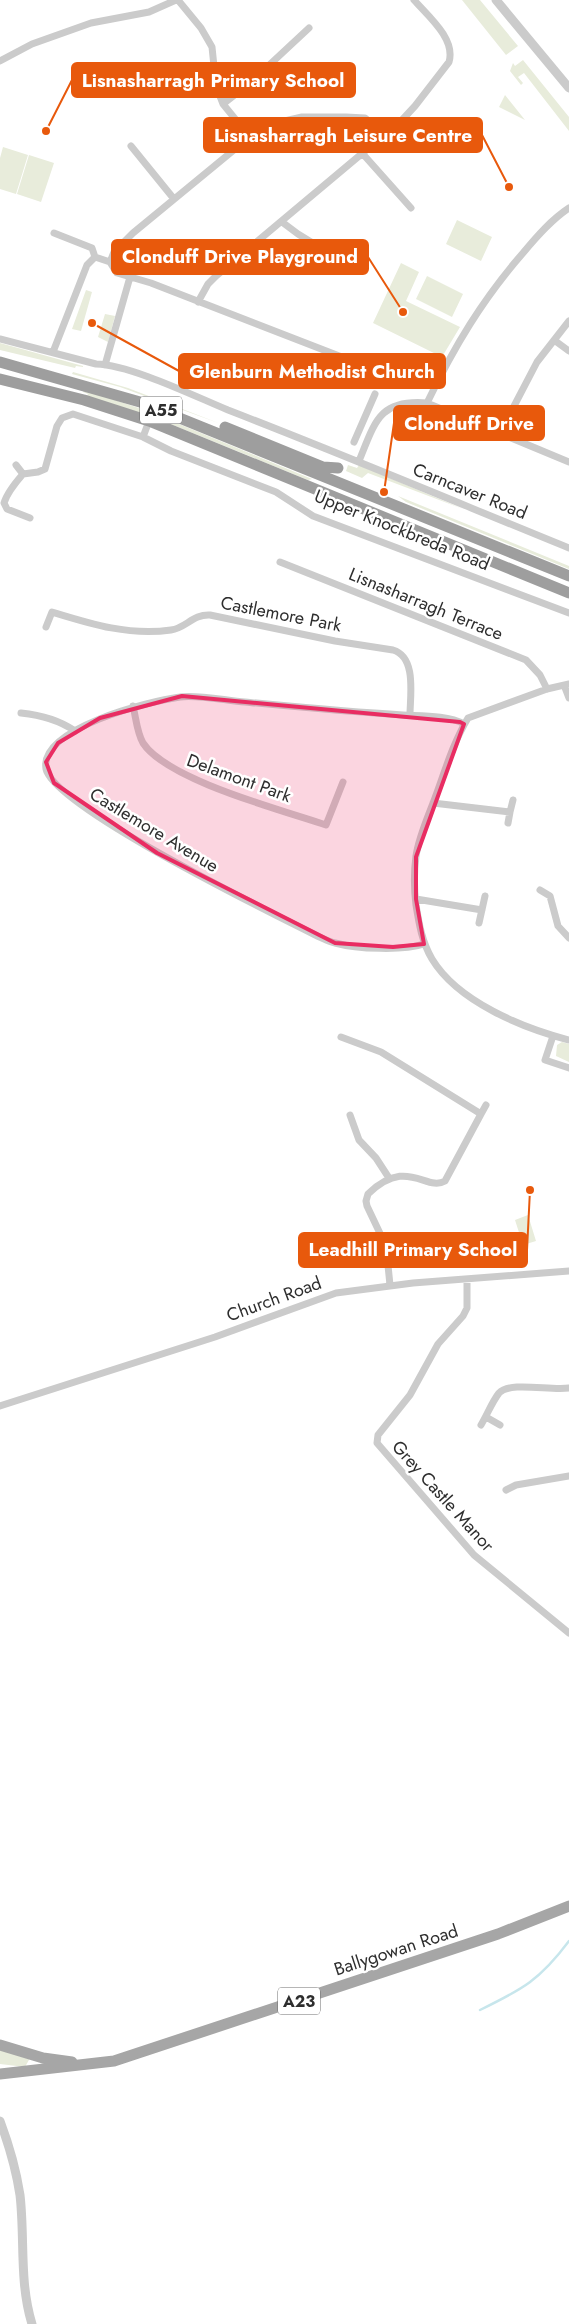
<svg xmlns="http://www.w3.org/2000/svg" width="569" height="2324" font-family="Jost,sans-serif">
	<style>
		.green { fill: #e8ecdb }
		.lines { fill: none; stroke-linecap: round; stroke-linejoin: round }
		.stream { stroke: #c7e6ec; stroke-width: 2.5 }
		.minor { stroke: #cbcbcb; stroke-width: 7 }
		.tertiary { stroke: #cbcbcb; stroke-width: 9 }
		.primary { stroke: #a6a6a6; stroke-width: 11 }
		.trunk { stroke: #9e9e9e; stroke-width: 11 }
		.marked { fill: #e92c62; fill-opacity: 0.2; stroke: #e92c62; stroke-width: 4; stroke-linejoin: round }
		.labels { text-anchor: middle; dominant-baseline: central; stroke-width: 5; stroke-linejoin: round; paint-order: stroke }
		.shield { fill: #fff; stroke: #6d6d6d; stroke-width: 1 }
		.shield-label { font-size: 16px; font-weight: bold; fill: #2e2e2e }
		.street-label { font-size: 18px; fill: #2e2e2e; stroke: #fff }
		.leader { fill: none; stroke: #e8590c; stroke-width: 2 }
		.callout-dot { fill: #e8590c; stroke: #fff; stroke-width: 2 }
		.callout { fill: #e8590c; stroke: #e8590c; stroke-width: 2 }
		.callout-label { font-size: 19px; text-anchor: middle; font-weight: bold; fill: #fff }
	</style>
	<rect width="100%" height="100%" fill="#fff"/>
	<!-- green -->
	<path class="green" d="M462,0H480L518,46L506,55Z
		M523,60L569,117V131L524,73L518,77L523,83L521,85L510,71L513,63L515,66Z
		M505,95L525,120L499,107Z
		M3,147L28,155L16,194L0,189V158Z
		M29,155L54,163L41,202L17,194Z
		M457,220L492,237L481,261L446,244Z
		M401,263L419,272L406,301L460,327L442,357L373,323Z
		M427,276L463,294L452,317L416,299Z
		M86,290L92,292L81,331L72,329Z
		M105,314L115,316L108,342L98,337Z
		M0,343L83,366V367L76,366L75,368L0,350Z
		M73,372L128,388L221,424L120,387L72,374Z
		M84,390L145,410L312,479L308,480L173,425L87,396L88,394L83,392Z
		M348,465L357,468L359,465L463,509L368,473L362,478L346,471Z
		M398,496L569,566V569L406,502Z
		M562,1042L569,1044V1062L556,1056L557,1045Z
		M528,1215L536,1241L523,1245L515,1220Z
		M0,2048L30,2058L25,2067L0,2064Z"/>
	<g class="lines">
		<!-- stream -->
		<path class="stream" d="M480,2010C523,1989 540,1980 569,1941"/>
		<!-- minor -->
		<path class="minor" d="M178,0L201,28L212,47L216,86L223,104L249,136
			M0,61L32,44L91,23L149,12L176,0
			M223,104L250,83L309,28
			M131,146L174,199
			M362,153L411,208
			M282,222L298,234L347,264
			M54,233L92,248L95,257
			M110,262L114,252L133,233L263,126L302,117H346L365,118L385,134
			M198,302L208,284L216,276L402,120L415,106L449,62C456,39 428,16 414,0
			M0,339L96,364C131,365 194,396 228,410C342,454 456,502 569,548
			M554,340L569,351
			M53,352L87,265L95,257L110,262L117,273L151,283L347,359
			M105,365L130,277
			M427,403C454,347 482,300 523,253C537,236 551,220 569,208
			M500,433L537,362L569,321
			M143,437L171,451L276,492L313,516L569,613
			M354,442L375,394
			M359,461C375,422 379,399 427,403L569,462
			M16,465L23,474
			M30,518L7,509L4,503C7,493 16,482 23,474L38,472L45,469L57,426L62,418L73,414L143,437L149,421
			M280,562L526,660L540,675L547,689
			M46,627L52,612C91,624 129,636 171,630C186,628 193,614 210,615L335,641L393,650C417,657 410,696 410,715
			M569,684L547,689L468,718C453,743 445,771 435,798C428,817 419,836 416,856C414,871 414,889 416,905C419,924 422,942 432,959C458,1002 523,1028 569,1040
			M564,685L569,698
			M133,706C136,718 137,733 143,743C167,780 282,810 326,825L343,782
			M21,713C41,715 59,720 75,731
			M433,803L510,812L513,800
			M508,823L510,812
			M540,890L550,896L558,926L569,938
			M416,899L482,910
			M479,923L485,896
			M424,944C403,951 357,949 335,943C329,942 322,938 317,936C274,914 54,807 46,769C39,728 150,701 180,697C196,694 228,701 245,702C298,707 350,712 403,715C421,716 448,715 464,724
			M553,1036L545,1060L569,1068
			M341,1037L381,1052L481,1114L445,1181C426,1192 407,1156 368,1194L366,1201L367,1206L386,1246L390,1285
			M481,1114L486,1105
			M350,1115L359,1140L376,1158L389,1178
			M467,1279V1308L463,1316L438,1344L410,1395L378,1435L377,1443L474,1555L569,1633
			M0,1406L215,1337L336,1293L413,1283L569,1271
			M486,1417L500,1425
			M481,1425C487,1415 492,1402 499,1393C510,1381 551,1391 569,1388
			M506,1490L516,1485L569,1476"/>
		<!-- tertiary -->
		<path class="tertiary" d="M496,0L569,88
			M0,2121C9,2145 16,2169 20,2195C25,2238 19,2282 32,2324"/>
		<!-- primary -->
		<path class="primary" d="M0,2045L43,2058L72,2062
			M0,2074L114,2061L498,1934L569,1906"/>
		<!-- trunk -->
		<path class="trunk" d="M0,362L140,402L569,576
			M0,379L84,400L149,421L569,593
			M225,427L323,467L338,468"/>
	</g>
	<!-- marked area -->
	<path class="marked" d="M182,696L460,722L464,724L416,857V899L424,944L393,947L335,943L157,853L54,783L46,762L58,743L100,718Z"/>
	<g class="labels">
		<!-- shield labels -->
		<g class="shield">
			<rect x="140" y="396.5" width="42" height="27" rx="4"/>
			<rect x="278" y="1987.5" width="42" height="27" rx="4"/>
		</g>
		<g class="shield-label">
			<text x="161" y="410">A55</text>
			<text x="299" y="2001">A23</text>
		</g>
		<!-- street labels -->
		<g class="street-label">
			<text transform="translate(470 491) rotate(22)">Carncaver Road</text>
			<text transform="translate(402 530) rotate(22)">Upper Knockbreda Road</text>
			<text transform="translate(426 604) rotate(22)">Lisnasharragh Terrace</text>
			<text transform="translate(281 614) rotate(11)">Castlemore Park</text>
			<text transform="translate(239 778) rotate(20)">Delamont Park</text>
			<text transform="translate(154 830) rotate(31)">Castlemore Avenue</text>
			<text transform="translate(274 1299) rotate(-20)">Church Road</text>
			<text transform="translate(443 1496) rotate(48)">Grey Castle Manor</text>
			<text transform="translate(396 1950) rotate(-18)">Ballygowan Road</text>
		</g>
	</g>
	<!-- callouts -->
	<path class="leader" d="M46 131L72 80M509 187L482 135M403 312L368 257M92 323L179 371M384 492L394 423M530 1190L527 1250"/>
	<g class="callout-dot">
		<circle cx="46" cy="131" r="5"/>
		<circle cx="509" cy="187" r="5"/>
		<circle cx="403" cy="312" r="5"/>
		<circle cx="92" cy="323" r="5"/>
		<circle cx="384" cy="492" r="5"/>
		<circle cx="530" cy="1190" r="5"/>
	</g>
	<g class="callout">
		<rect x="72" y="63" width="283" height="34" rx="5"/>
		<rect x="204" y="118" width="278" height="34" rx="5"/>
		<rect x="112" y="240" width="256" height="34" rx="5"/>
		<rect x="179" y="354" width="266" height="34" rx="5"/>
		<rect x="394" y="406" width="150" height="34" rx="5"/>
		<rect x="299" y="1233" width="228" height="34" rx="5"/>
	</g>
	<g class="callout-label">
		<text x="213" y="87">Lisnasharragh Primary School</text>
		<text x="343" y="142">Lisnasharragh Leisure Centre</text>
		<text x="240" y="263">Clonduff Drive Playground</text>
		<text x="312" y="378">Glenburn Methodist Church</text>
		<text x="469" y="430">Clonduff Drive</text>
		<text x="413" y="1256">Leadhill Primary School</text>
	</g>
</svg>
